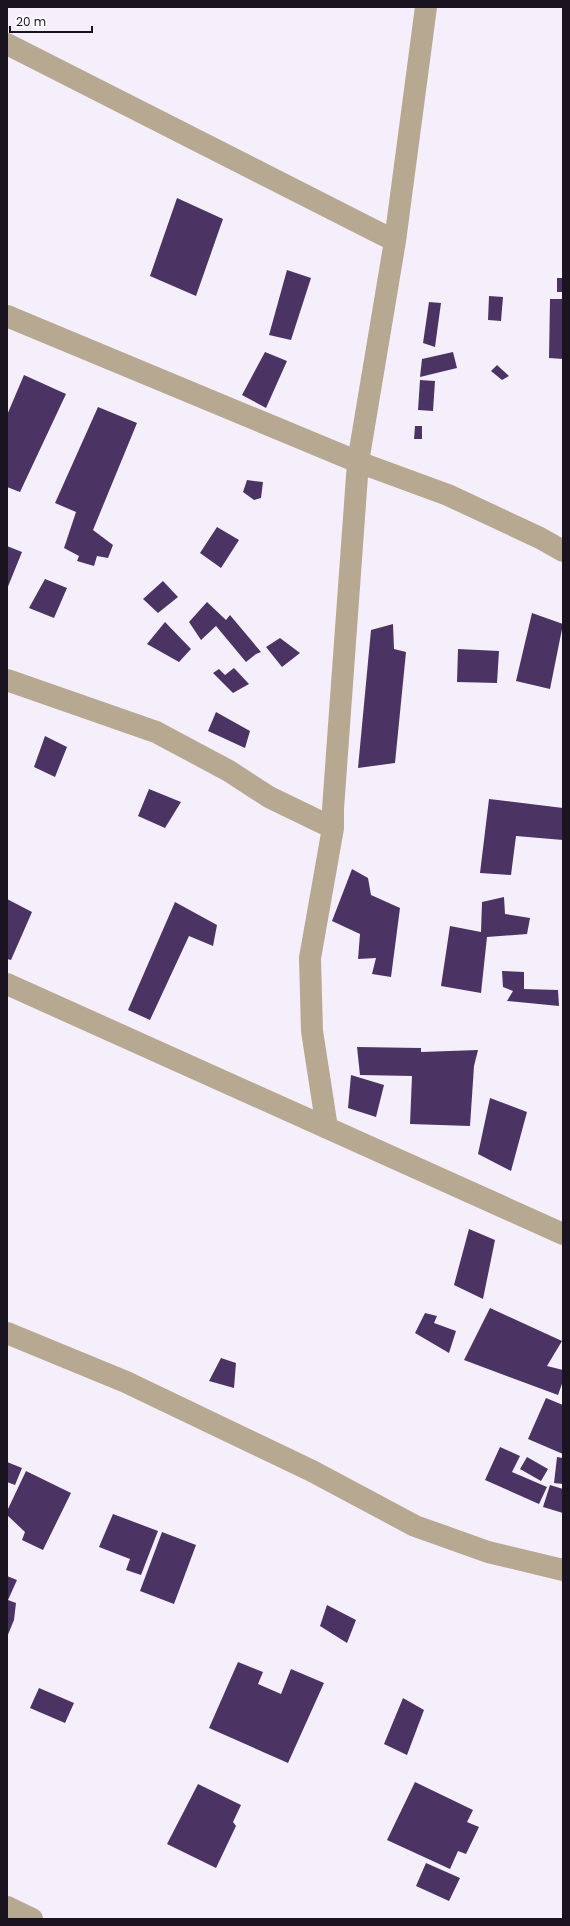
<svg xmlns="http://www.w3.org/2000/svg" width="570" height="1926" font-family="Poppins,sans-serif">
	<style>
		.building { fill: #4b3464 }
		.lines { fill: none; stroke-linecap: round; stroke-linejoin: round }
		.street { stroke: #b7a991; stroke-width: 22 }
	</style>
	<rect width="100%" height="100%" fill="#f5effc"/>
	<!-- building -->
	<path class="building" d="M177,198L223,219L196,296L150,276Z
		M287,270L311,278L291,340L269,335Z
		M557,278H563V292H557Z
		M489,296L503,297L501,321L488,320Z
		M550,299H563V359L549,358Z
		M429,302L441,303L435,347L423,343Z
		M265,352L287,361L266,408L242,395Z
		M453,352L457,368L420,377L422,359Z
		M497,365L509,376L502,380L491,371Z
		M24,375L66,394L20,492L7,487V415Z
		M420,380L435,381L433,411L418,410Z
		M98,407L137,423L93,530L113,545L108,558L97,556L94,566L77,561L79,556L64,548L76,512L55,503Z
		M415,426H422V439H414Z
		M247,480L263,482L261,498L254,500L243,492Z
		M217,527L239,540L221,568L200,553Z
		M7,546L22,552L7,589Z
		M45,579L67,588L54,618L29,608Z
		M163,581L178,597L158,613L143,599Z
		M207,602L226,620L230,615L261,652L256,654L246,662L216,626L201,640L189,622Z
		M532,613L563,624L550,689L516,681Z
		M165,622L191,649L179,662L147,644Z
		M393,624L394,649L406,652L395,763L358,768L371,630Z
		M280,638L300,653L282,667L266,647Z
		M458,649L499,651L497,683L457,682Z
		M234,668L249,684L233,693L213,673L219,669L225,675Z
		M216,712L250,731L245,748L208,731Z
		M45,736L67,747L55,777L34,767Z
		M149,789L181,802L165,828L138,816Z
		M489,799L563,808V840L516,836L511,875L480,873Z
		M352,869L368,878L371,895L400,908L391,977L372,974L376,958L358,959L360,934L332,921Z
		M504,897L505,914L530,918L527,934L487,937L481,993L441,986L450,926L481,932L482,902Z
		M7,899L32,912L11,960L7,959Z
		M175,902L217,925L213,946L189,936L150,1020L128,1010Z
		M502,971L524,972V989L558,990L559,1006L507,1001L513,991L503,987Z
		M357,1047L421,1048V1052L478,1050L474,1066L470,1126L410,1124L412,1076L360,1075Z
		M351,1075L384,1085L376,1117L348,1108Z
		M490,1098L527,1112L511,1171L478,1154Z
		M469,1229L495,1240L483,1299L454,1285Z
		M490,1308L562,1341L547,1366L563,1370V1381L558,1395L464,1360Z
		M425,1313L437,1316L434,1323L456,1331L449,1353L415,1333Z
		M221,1358L236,1363L234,1388L209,1381Z
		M546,1398L563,1405V1454L528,1439Z
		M500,1447L520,1456L512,1472L547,1487L539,1504L485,1480Z
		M527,1457L548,1469L541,1481L520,1469Z
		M557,1457L563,1458V1484L554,1483Z
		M7,1462L22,1468L15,1485L7,1482Z
		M26,1471L71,1493L43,1550L22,1540L25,1532L7,1515V1511Z
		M550,1485L563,1489V1513L543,1507Z
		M113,1514L158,1531L141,1575L126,1570L130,1559L99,1547Z
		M162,1532L196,1545L174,1604L140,1591Z
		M7,1576L17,1580L8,1600L16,1603L14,1620L7,1637Z
		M327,1605L356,1620L347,1643L320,1626Z
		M238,1662L263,1672L258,1684L281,1694L291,1669L324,1683L288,1763L209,1728Z
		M39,1688L74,1703L65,1723L30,1708Z
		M403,1698L424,1710L407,1755L384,1744Z
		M415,1782L473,1810L467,1822L479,1827L466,1854L458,1851L450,1869L387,1840Z
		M198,1784L241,1805L233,1822L236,1826L216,1868L167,1844Z
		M426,1863L460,1878L449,1901L416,1886Z"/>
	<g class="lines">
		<!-- street -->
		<path class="street" d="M7,44L395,241
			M7,316L358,462L448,495L540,538L563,551
			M7,680L156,732L229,771L269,797L333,828V809L358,462L395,241L426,7
			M7,984L563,1234
			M327,1128L312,1031L310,958L333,828
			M7,1333L126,1382L312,1471L415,1526L488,1552L563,1570
			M7,1907L32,1919"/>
	</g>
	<!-- border -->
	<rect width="570" height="1926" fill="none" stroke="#19141f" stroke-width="16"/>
	<!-- scale -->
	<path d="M10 26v6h82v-6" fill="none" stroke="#19141f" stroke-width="2"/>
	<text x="16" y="26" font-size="12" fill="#19141f" stroke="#ffffff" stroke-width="3" paint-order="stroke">20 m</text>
</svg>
